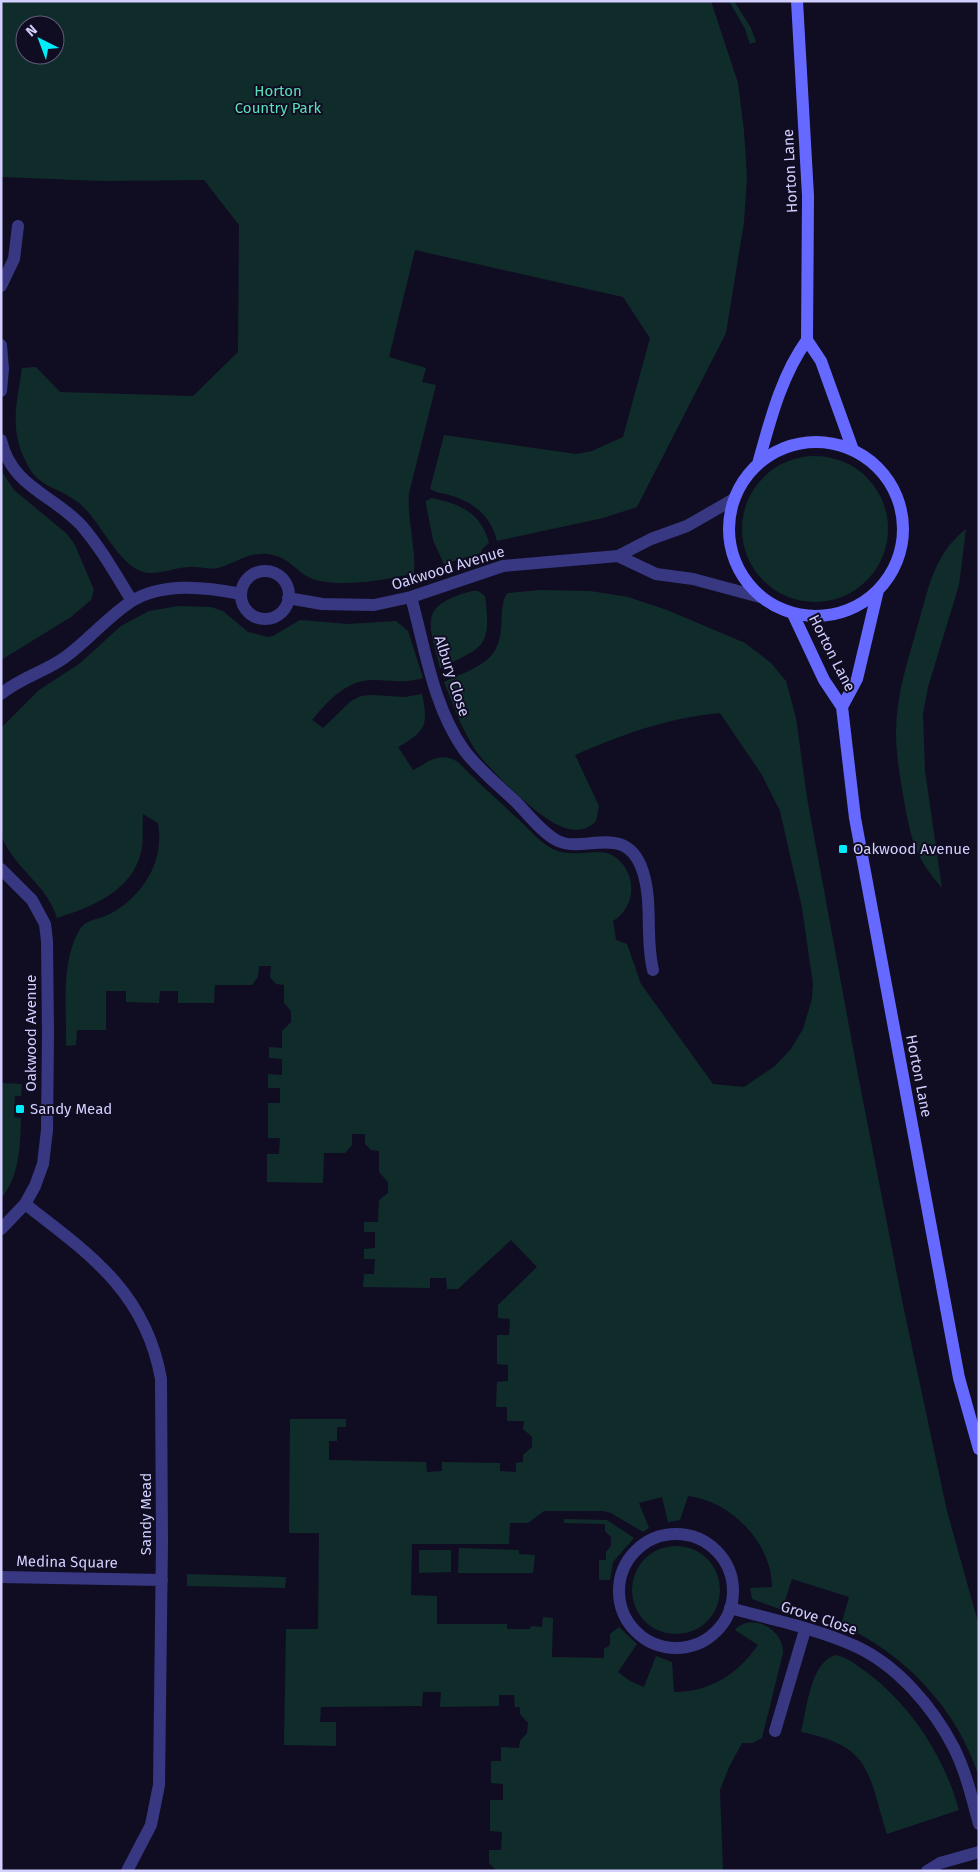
<svg xmlns="http://www.w3.org/2000/svg" width="980" height="1872" font-family="'Fira Sans',sans-serif">
	<style>
		.green { fill: #102c2a; fill-rule: evenodd }
		.lines { fill: none; stroke-linecap: round; stroke-linejoin: round }
		.lane { stroke: #383882; stroke-width: 12 }
		.street { stroke: #383882; stroke-width: 12 }
		.secondary { stroke: #6669ff; stroke-width: 12 }
		.poi-dot { fill: #00ecfa; stroke: #100d22; stroke-width: 2 }
		.labels { text-anchor: middle; dominant-baseline: central; stroke-width: 4; stroke-linejoin: round; paint-order: stroke }
		.park-label { font-size: 15px; fill: #5ae0b9; stroke: #100d22 }
		.street-label { font-size: 15px; fill: #d2cfff; stroke: #100d22 }
		.poi-label { font-size: 15px; fill: #d2cfff; stroke: #100d22; text-anchor: start }
	</style>
	<rect width="100%" height="100%" fill="#100d22"/>
	<!-- green -->
	<path class="green" d="M1,1H711L738,83L744,131L747,177L744,222L726,333L637,507L603,518L497,541C491,516 474,502 449,495C442,493 436,493 430,489L444,435L576,454L592,451L623,437L650,338L623,297L415,250L389,357L426,368L422,382L436,385L409,493C407,520 416,547 414,573C389,580 337,588 313,579C296,573 291,557 268,554C248,552 236,563 218,568C208,570 197,566 188,567C175,568 163,573 150,573C121,573 101,520 79,503C52,482 37,491 22,453C10,423 18,398 22,368L36,367L60,392L193,396L238,352L239,225L204,180L103,181L1,177ZM25,25H55V55H25Z
		M729,1H734L751,28L756,42L750,44L745,29Z
		M742 529a73 73 0 1 1 146 0a73 73 0 1 1-146 0Z
		M1,470L14,490L67,534L75,545L94,590L91,600L71,617L1,660Z
		M431,498C460,504 481,512 489,543L482,549L481,553L444,564L433,540L426,504V501Z
		M966,529L959,585L928,687L923,714L925,771L942,888C915,857 911,840 904,800C900,777 896,755 896,732C896,694 909,657 919,621C929,586 935,553 966,529Z
		M540,590L590,591L628,597L667,610L745,643L771,663L786,681L796,718L807,798L858,1075L903,1305L947,1511L979,1626V1777C958,1710 905,1653 841,1625L849,1597L792,1579L782,1610L752,1599L750,1588L772,1587C772,1543 731,1501 688,1496L680,1520L668,1522L662,1497L639,1503L649,1528L643,1532L611,1513L603,1511H544L528,1523H510L509,1544H412L411,1595L437,1596V1624H507V1629H530L531,1626L542,1627L543,1617L553,1618L552,1657L604,1658V1649L610,1645V1634L619,1627L637,1644L618,1672L630,1681L644,1687L656,1656L672,1662L674,1692C710,1692 738,1674 758,1645L735,1630C752,1611 784,1630 783,1653L762,1738L752,1743H742L729,1767L720,1790L723,1871H497L489,1863V1850H501L502,1832L490,1831V1800H503V1784L491,1783V1761H501V1747L519,1748L520,1741L527,1733L528,1723L520,1714V1707H515L514,1695H499V1706L440,1707L441,1692H423L422,1706L321,1707L320,1722H336V1746L284,1745L286,1629H318L319,1533H289L290,1419H346V1427H337V1441H329V1460L426,1462L427,1472L442,1471V1462L500,1463V1471L516,1472V1463L523,1462V1455L532,1447V1437L523,1429L524,1421H507V1407H496L497,1382L508,1381V1365L497,1364V1335H509L510,1319L498,1318V1305L537,1267L511,1240L458,1289H447L446,1278H430V1288L363,1287L364,1274H374L375,1259H364V1249L375,1248V1232H364V1222H378L379,1200L388,1193V1182L379,1172V1151L371,1150L365,1144V1134H352V1145L345,1153H324L323,1183L267,1182V1154H279L280,1138H268V1103H280V1088H268V1074L282,1075V1059L269,1058V1047L282,1048V1031L291,1022V1011L284,1003V985L276,984L270,977L271,966H259L258,977L252,985H215L214,1003H178V991H160L159,1003L126,1002V991H106V1030H77L76,1045L66,1046C67,1009 60,962 80,929C85,920 100,919 110,914C143,896 165,861 158,823L143,814C142,827 144,839 141,852C132,891 92,907 57,918C47,885 17,870 3,840C0,829 1,746 1,728L39,690L79,664L121,626L149,611L179,606L211,607L223,611L248,632L267,637L273,636L300,620L348,624L396,621L408,631L423,678C401,684 394,680 373,680C346,680 328,701 312,720L323,728L351,701L361,696L372,695L405,697L422,694C429,725 425,732 398,747L413,770C429,762 439,751 458,762C477,782 498,800 518,819C528,828 538,840 549,847C572,861 596,846 612,855C637,870 638,906 613,921L616,940L627,944L641,984L713,1084L744,1087L775,1066L791,1049L803,1029L812,999L813,984L802,908L780,811L762,775L720,713C666,718 624,734 575,755L599,806L596,821C586,832 571,832 558,825C536,815 487,768 474,748C461,727 453,705 444,682C460,674 484,667 494,652C507,633 497,603 508,593Z
		M472,591H478L485,596C492,648 483,647 440,668C429,623 417,606 472,591Z
		M1,1083L22,1084L21,1096H15L14,1117L21,1118C20,1146 20,1175 1,1199Z
		M564,1519L607,1520L634,1538L613,1562L610,1580H599V1560H606V1552L611,1546V1537L605,1531V1524L564,1523Z
		M632 1590a44 44 0 1 1 88 0a44 44 0 1 1-88 0Z
		M459,1548L519,1550V1554L535,1555L533,1573H458Z
		M419,1550H451V1572L419,1573Z
		M187,1574L286,1577L285,1588L187,1586Z
		M835,1655C847,1657 856,1665 865,1671C911,1705 944,1756 959,1810L887,1834C867,1772 873,1747 801,1732C807,1709 810,1663 835,1655Z"/>
	<g class="lines">
		<!-- lane -->
		<path class="lane" d="M1,286L14,259L18,226
			M516,802C528,814 542,833 558,841C585,854 627,821 643,872C653,904 645,937 653,970
			M775,1731L805,1630
			M927,1871L940,1863L979,1852"/>
		<!-- street -->
		<path class="street" d="M1,345L3,369L1,391
			M1,440C12,487 52,494 81,525C101,548 116,575 132,601
			M618,556L656,574L693,579L760,597
			M241 595a24 24 0 1 1 48 0a24 24 0 1 1-48 0Z
			M411,597C425,648 433,706 464,750C478,769 498,785 516,802
			M288,598L322,604L374,605L411,597L503,566L618,556L651,539L687,526L734,499
			M1,694C20,678 44,672 64,658C88,641 107,617 132,601C163,582 206,587 241,594
			M1,869L32,900L45,924L47,941L48,1033L47,1130L43,1164L35,1186L25,1204L1,1229
			M25,1204C90,1254 146,1293 161,1379L162,1542L159,1785L151,1825L127,1871
			M619 1591a57 57 0 1 1 114 0a57 57 0 1 1-114 0Z
			M1,1577L162,1580
			M730,1608C770,1619 818,1629 855,1646C897,1665 933,1707 954,1748C966,1772 972,1798 979,1824"/>
		<!-- secondary -->
		<path class="secondary" d="M797,1L808,196L807,340L821,361L853,450
			M729 529a87 87 0 1 1 174 0a87 87 0 1 1-174 0Z
			M758,464C770,421 781,376 807,340
			M793,614L824,680L842,707L855,818L959,1378L979,1449
			M842,707L857,679L878,590"/>
	</g>
	<!-- markers -->
	<g class="poi-dot">
		<rect x="838" y="844" width="10" height="10" rx="2.5"/>
		<rect x="15" y="1104" width="10" height="10" rx="2.5"/>
	</g>
	<g class="labels">
		<!-- park labels -->
		<g class="park-label">
			<text x="278" y="91">Horton<tspan x="278" dy="17">Country Park</tspan></text>
		</g>
		<!-- street labels -->
		<g class="street-label">
			<text transform="translate(790 171) rotate(-93)">Horton Lane</text>
			<text transform="translate(448 568) rotate(-17)">Oakwood Avenue</text>
			<text transform="translate(832 653) rotate(63)">Horton Lane</text>
			<text transform="translate(452 676) rotate(72)">Albury Close</text>
			<text transform="translate(31 1033) rotate(-90)">Oakwood Avenue</text>
			<text transform="translate(919 1076) rotate(79)">Horton Lane</text>
			<text transform="translate(146 1514) rotate(-90)">Sandy Mead</text>
			<text transform="translate(67 1562) rotate(1)">Medina Square</text>
			<text transform="translate(819 1618) rotate(18)">Grove Close</text>
		</g>
		<!-- poi labels -->
		<g class="poi-label">
			<text x="853" y="849">Oakwood Avenue</text>
			<text x="30" y="1109">Sandy Mead</text>
		</g>
	</g>
	<!-- border -->
	<rect width="980" height="1872" fill="none" stroke="#d2cfff" stroke-width="5"/>
	<!-- north arrow -->
	<g transform="translate(40 40) rotate(318)"><circle r="24" fill="#100d22" stroke="#5e5b7a"/>
	<path d="M0-4L9 19L0 12L-9 19Z" fill="#00ecfa"/>
	<text y="-8" font-size="14" font-weight="bold" text-anchor="middle" fill="#d2cfff">N</text>
	</g>
</svg>
